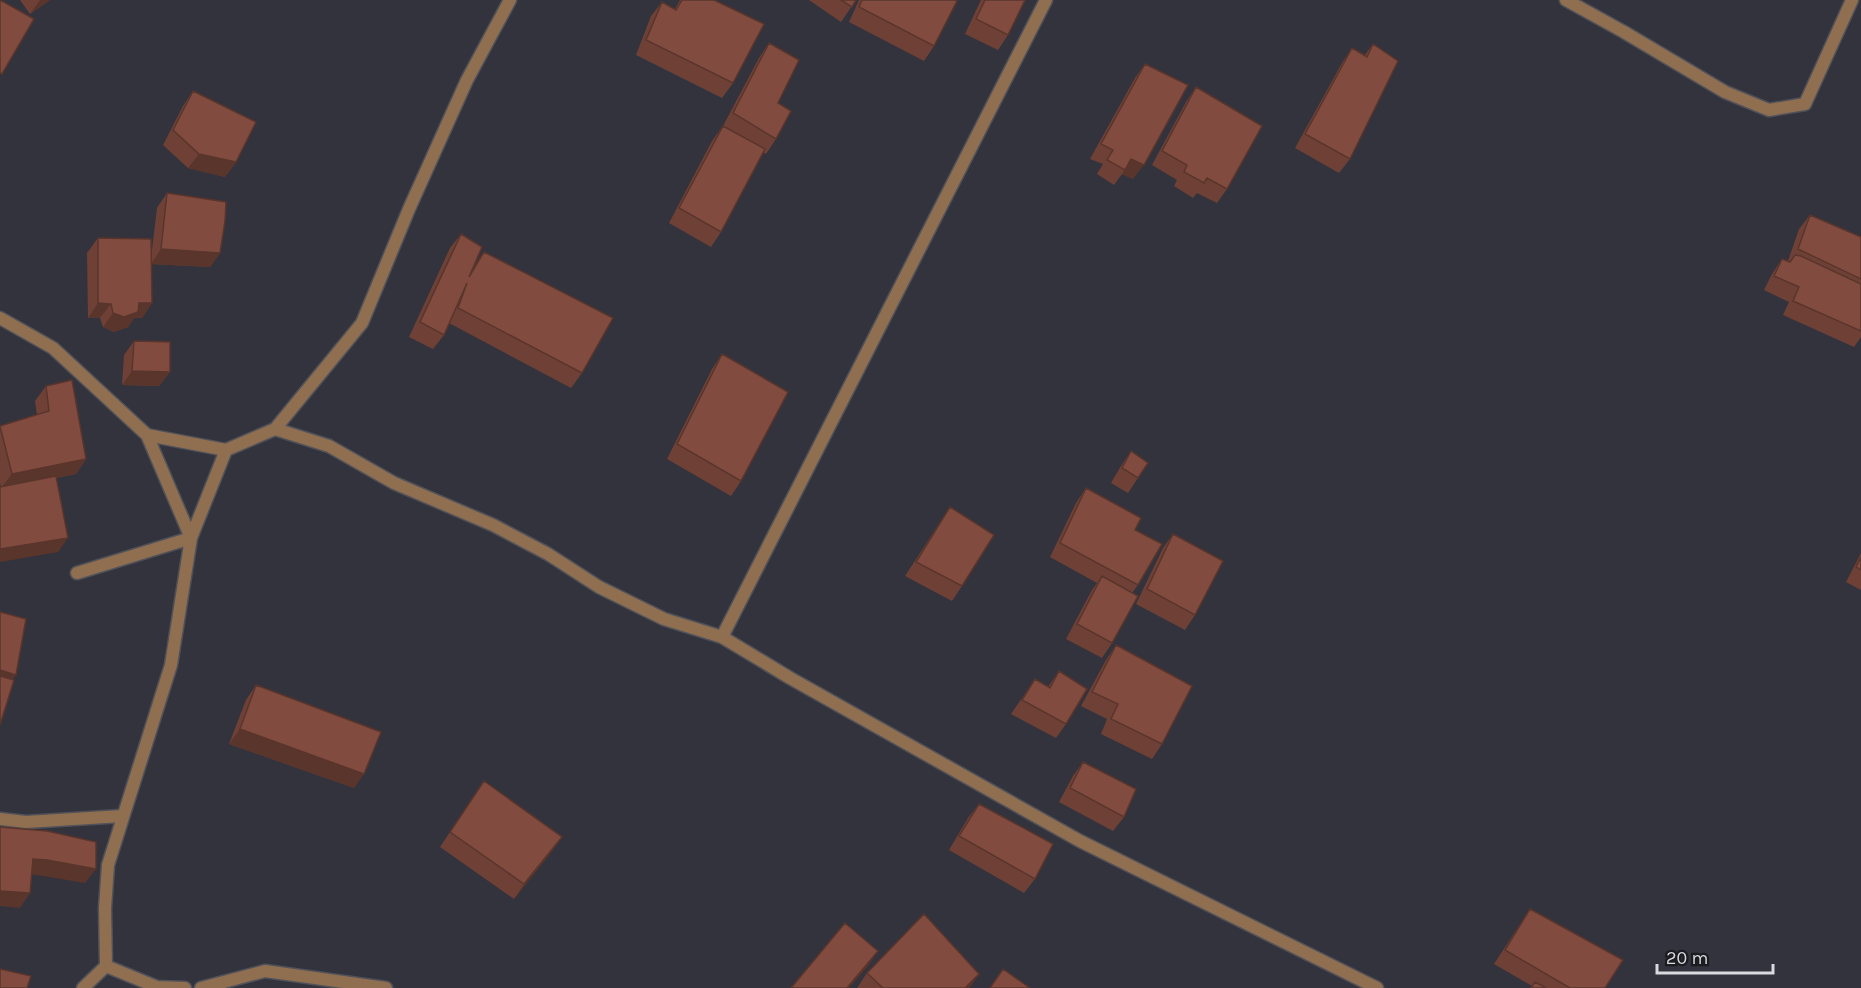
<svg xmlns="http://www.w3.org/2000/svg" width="1861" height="988" font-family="Karla,sans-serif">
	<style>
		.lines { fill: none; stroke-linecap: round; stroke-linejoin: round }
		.minor-casing { stroke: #51515a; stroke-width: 15 }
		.minor { stroke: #8f6f4f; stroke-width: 12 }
		.wall { fill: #6f4136 }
		.shaded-wall { fill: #5a352c }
		.building { fill: #814c3f; stroke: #5a352c; stroke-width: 1.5 }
	</style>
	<rect width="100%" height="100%" fill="#33333d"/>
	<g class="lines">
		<!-- minor casing -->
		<g class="minor-casing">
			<path id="minor" d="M1566,0L1624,32L1725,92L1769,110L1805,104L1852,0
				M0,318L53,348L147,435L191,538L226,450L275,429L362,323L409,209L467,80L510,0
				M275,429L329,446L394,483L493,525L548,554L599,587L664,619L722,637L790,678L1080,841L1377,988
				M147,435L226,450
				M77,573L191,538L171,665L108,865L105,908L106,966L83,988
				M722,637L1046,0
				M0,819L26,822L122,816
				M106,966L157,987L185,988
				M201,988L265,971L386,988"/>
		</g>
		<!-- minor -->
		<use href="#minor" class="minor"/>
	</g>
	<!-- wall -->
	<path class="wall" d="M20,0H50L30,14Z
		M680,0H714L733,83L722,98L636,55L651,16L662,2L675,9Z
		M809,0H856L841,22Z
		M859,0H955L934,46L924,61L849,22Z
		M981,0H1025L1008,35L998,50L965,34Z
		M769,43L778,103L776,139L766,154L763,152L721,232L711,247L669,223L712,141L723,126L759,58Z
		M1373,44L1350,159L1339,173L1295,148L1342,63L1352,48L1365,55Z
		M1145,64L1133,179L1122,174L1114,185L1097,174L1103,164L1090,159L1135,78Z
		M1196,87L1227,189L1217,203L1197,193L1193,198L1174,186L1177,180L1152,165L1186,102Z
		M193,91L236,162L225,177L188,168L163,145L183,106Z
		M167,193L220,253L210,267L151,264L152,303L142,318H134L128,327L114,332L103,327L100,318H88L87,253L98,238L151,258L157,208Z
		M1810,215L1861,237V337L1854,347L1783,315L1789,302L1764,290L1772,274L1782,259L1788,261L1799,229Z
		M461,234L474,266L484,252L582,373L571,388L449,323L444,335L433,349L409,337L450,248Z
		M134,341L170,372L159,386L122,385L124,355Z
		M722,354L741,481L731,496L667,459L712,369Z
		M46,386L86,459L76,474L56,478L58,552L1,487L0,483V426L37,415L35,401Z
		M1131,451L1138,478L1128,493L1111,483L1121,466Z
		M1086,488L1135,530L1138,585L1132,593L1112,643L1102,658L1066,639L1092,590L1097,583L1050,557L1076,503Z
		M950,507L962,586L952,601L905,576Z
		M1173,534L1195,615L1185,630L1136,604L1163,548Z
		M1861,553V590L1846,582Z
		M1116,645L1162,744L1152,759L1101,734L1107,719L1081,706L1106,660Z
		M1059,671L1066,724L1056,738L1011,714L1035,679L1048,687Z
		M256,685L354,788L229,744L246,700Z
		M1083,762L1124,817L1113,831L1059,802L1073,776Z
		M484,781L562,837L552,851L514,899L440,847Z
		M979,804L1035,879L1024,893L949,850L968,818Z
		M1530,909L1605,988H1530L1532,986L1494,964Z
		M867,973L979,974L969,988H857Z"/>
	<!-- shaded-wall -->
	<path class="shaded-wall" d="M40,0H50L30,14Z
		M199,154L236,162L225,177L188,168Z
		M1131,159L1144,165L1133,179L1122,174Z
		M161,249L220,253L210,267L151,264Z
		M98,303L111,304L100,318H88Z
		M139,303H152L142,318H134L128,327L114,332L103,327L113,313Z
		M132,371L170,372L159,386L122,385Z
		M86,459L76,474L1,488L12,474Z
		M68,538L58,552L0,562V549Z
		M0,670L16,675L5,690L0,688Z
		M240,729L364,774L354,788L229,744Z
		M562,837L552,851L514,899L524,884Z
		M33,859L47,860L96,869L85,883L37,875L23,874Z
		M0,891L30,893L20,908L0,906Z
		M878,951L868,966L849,988H847Z
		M979,974L969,988H965Z"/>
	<!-- building -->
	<path class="building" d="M0,0L34,19L2,74L0,73Z
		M682,0H714L764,24L733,83L646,40L662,2L676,10Z
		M841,0H856L852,7Z
		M862,0H955L957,1L934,46L859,7Z
		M985,0H1025L1008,35L976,19Z
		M769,43L799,60L778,103L791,111L776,139L733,113Z
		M1373,44L1398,61L1350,159L1305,134L1352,48L1367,57Z
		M1145,64L1188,85L1144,165L1131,159L1125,170L1107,160L1113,150L1101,144Z
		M1196,87L1262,126L1227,189L1207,178L1204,183L1184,172L1187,165L1162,151Z
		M193,91L256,122L236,162L199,154L173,130Z
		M723,126L765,149L721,232L679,208Z
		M167,193L226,202L225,221L220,253L161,249Z
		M1810,215L1861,237V279L1798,249Z
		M461,234L482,247L469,277L484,252L613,318L582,373L458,308L467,283L444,335L420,322Z
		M98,238L151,239L152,303H139L138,312L124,317L113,313L111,304L98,303Z
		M1795,255L1801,256L1861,284V331L1793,301L1799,287L1774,276L1782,259L1790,262Z
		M134,341L170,342V372L132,371Z
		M722,354L788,392L741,481L677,444Z
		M72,380L86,459L12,474L0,426L49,411L46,386Z
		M1131,451L1148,463L1138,478L1122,468Z
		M56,476L68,538L0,549V487Z
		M1086,488L1141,518L1135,530L1162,544L1138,585L1060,543Z
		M950,507L994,535L962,586L916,562Z
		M1173,534L1223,561L1195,615L1147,589Z
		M1861,557V570L1856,567Z
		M1102,576L1138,596L1112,643L1077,624Z
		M0,612L26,619L16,675L0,670Z
		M1116,645L1192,686L1162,744L1111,719L1118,704L1092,692Z
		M1059,671L1087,689L1066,724L1022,700L1035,679L1050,688Z
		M0,676L14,680L0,725Z
		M256,685L381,732L364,774L240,729Z
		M1083,762L1136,789L1124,817L1070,788Z
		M484,781L562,837L524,884L450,832Z
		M979,804L1053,844L1035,879L959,836Z
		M0,827L47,831L96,842V869L47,860L33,859L30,893L0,891Z
		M1530,909L1623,960L1605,988H1570L1505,950Z
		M924,914L979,974L965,988H883L867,973Z
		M845,923L878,951L847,988H791Z
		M0,969L31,976L27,988H0Z
		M1003,969L1030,988H990Z
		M1535,982L1546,988H1531Z"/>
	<!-- scale -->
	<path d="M1657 964v9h116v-9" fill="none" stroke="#d9d9df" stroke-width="3"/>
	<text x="1666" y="964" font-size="18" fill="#d9d9df" stroke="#1b1b20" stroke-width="4.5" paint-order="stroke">20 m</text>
</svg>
